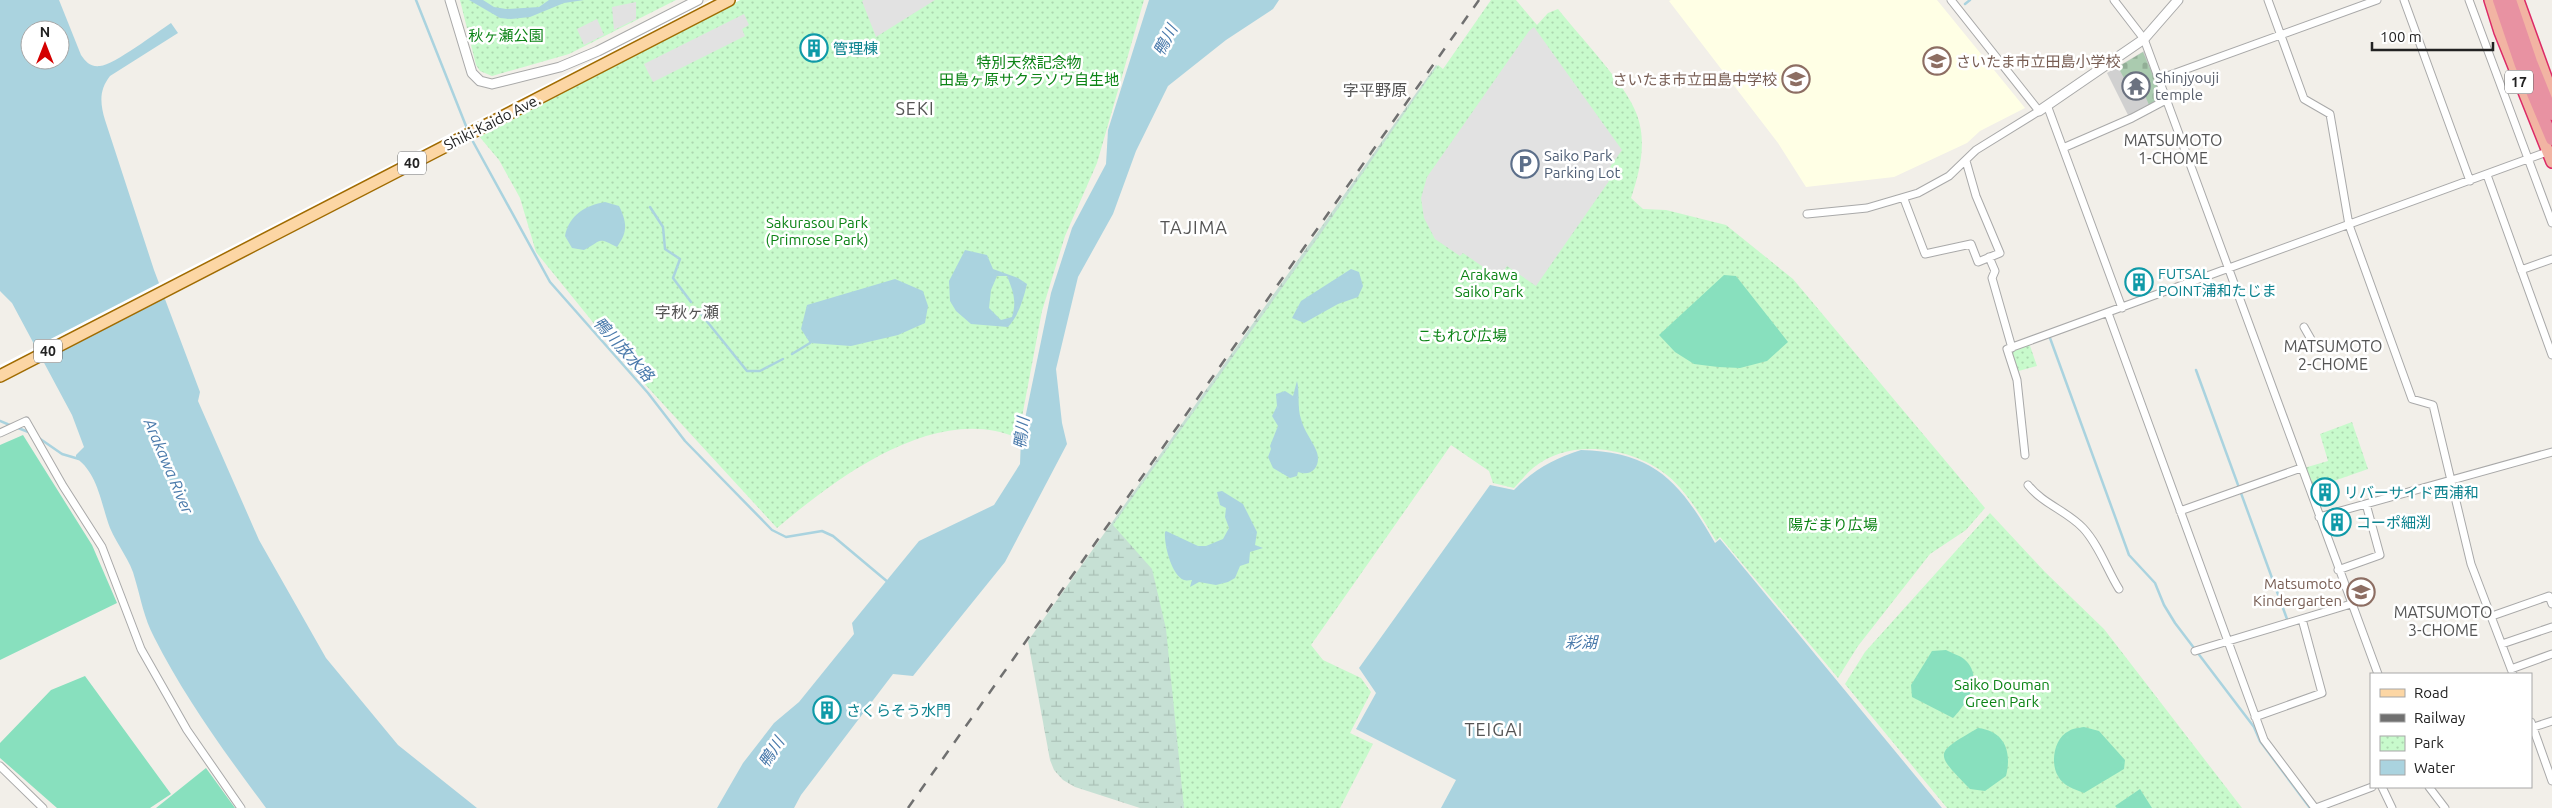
<svg xmlns="http://www.w3.org/2000/svg" width="2552" height="808" font-family="Ubuntu,'Noto Sans JP',sans-serif">
	<style>
		.education { fill: #ffffe5 }
		.religious { fill: #d0d0d0 }
		.wetland { fill: url(#wetland-marsh) }
		.cemetery { fill: url(#cemetery-stones) }
		.park { fill: url(#park-dots) }
		.pitch { fill: #88e0be }
		.parking { fill: #e2e2e2 }
		.water { fill: #aad3df; fill-rule: evenodd }
		.pier { fill: #fff }
		.lines { fill: none; stroke-linecap: round; stroke-linejoin: round }
		.stream { stroke: #aad3df; stroke-width: 2.5 }
		.minor-casing { stroke: #a9a9a9; stroke-width: 9 }
		.tertiary-casing { stroke: #a9a9a9; stroke-width: 11 }
		.primary-casing { stroke: #a06b00; stroke-width: 14 }
		.trunk-casing { stroke: #dc2a67; stroke-width: 14 }
		.motorway-casing { stroke: #dc2a67; stroke-width: 15 }
		.minor { stroke: #fff; stroke-width: 7 }
		.tertiary { stroke: #fff; stroke-width: 9 }
		.primary { stroke: #fcd6a4; stroke-width: 11 }
		.trunk { stroke: #f2b4a3; stroke-width: 11 }
		.motorway { stroke: #e892a2; stroke-width: 12 }
		.rail { stroke: #707070; stroke-width: 2.5; stroke-dasharray: 10 10; stroke-linecap: butt }
		.labels { text-anchor: middle; dominant-baseline: central; stroke-width: 5; stroke-linejoin: round; paint-order: stroke }
		.shield { fill: #fff; stroke: #646464; stroke-width: 1 }
		.shield-label { font-size: 14px; font-weight: bold; fill: #222 }
		.park-label { font-size: 15px; fill: #0c8416; stroke: #fff }
		.culture-label { font-size: 15px; fill: #0d838f; stroke: #fff; text-anchor: start }
		.education-label { font-size: 15px; fill: #785e54; stroke: #fff; text-anchor: end }
		.worship-label { font-size: 15px; fill: #5b616d; stroke: #fff; text-anchor: start }
		.street-label { font-size: 15px; fill: #222; stroke: #fff }
		.service-label { font-size: 15px; fill: #4e5e75; stroke: #fff; text-anchor: start }
		.water-label { font-size: 16px; font-style: italic; fill: #4a7aab; stroke: #fff }
		.neighbourhood-label { font-size: 16px; fill: #555; stroke: #fff }
		.quarter-label { font-size: 18px; letter-spacing: 1px; fill: #555; stroke: #fff }
	</style>
	<defs>
		<pattern id="wetland-marsh" width="20" height="14" patternUnits="userSpaceOnUse" patternTransform="scale(1.25)"><rect width="20" height="14" fill="#c6e0d4"/><path d="M1 5h8M5 5V1M11 12h8M15 12V8" fill="none" stroke="#aac0b6"/></pattern>
		<pattern id="cemetery-stones" width="16" height="16" patternUnits="userSpaceOnUse" patternTransform="scale(1.25)"><rect width="16" height="16" fill="#aacbaf"/><path d="M2 7V4a2 2 0 0 1 4 0v3zM10 15v-3a2 2 0 0 1 4 0v3z" fill="#92ae96"/></pattern>
		<pattern id="park-dots" width="8" height="8" patternUnits="userSpaceOnUse" patternTransform="scale(1.25)"><rect width="8" height="8" fill="#c8facc"/><path d="M2 2h.1M6 6h.1" fill="none" stroke="#acd6af" stroke-width="1.8" stroke-linecap="round"/></pattern>
	</defs>
	<rect width="100%" height="100%" fill="#f2efe9"/>
	<!-- education -->
	<path class="education" d="M1671,0H1937L2025,108L1980,131L1967,143L1894,177L1806,187L1778,143L1669,1Z"/>
	<!-- religious -->
	<path class="religious" d="M2144,51L2163,99L2129,117L2107,73Z"/>
	<!-- wetland -->
	<path class="wetland" d="M1436,65L1442,70L1191,808H1140L1075,787L1063,780L1054,770L1050,760L1028,641Z"/>
	<!-- cemetery -->
	<path class="cemetery" d="M2143,52L2161,94V99L2149,105L2144,93L2147,91L2139,74L2125,80L2118,67Z"/>
	<!-- park -->
	<path class="park" d="M460,0H676L569,54L492,76L480,71L476,65Z
		M740,0H1144L1097,163L1065,236L1042,311L1018,438C936,402 836,478 777,528L630,368L536,252L520,198L499,160L478,135L507,122L600,72Z
		M1491,0H1516L1537,25L1548,13L1558,9C1579,36 1627,85 1637,115C1647,142 1640,171 1631,198L1643,209L1666,210L1726,225L1793,279L1985,508L1966,530L1930,554L1858,646L1838,678L1720,537L1716,541C1703,519 1688,493 1668,476C1633,447 1570,437 1533,468C1526,474 1520,482 1514,488L1493,483L1489,471L1451,445L1311,645L1323,660L1361,678L1371,692L1350,733L1373,744L1340,808H1184L1166,629L1152,569L1113,525L1319,236L1438,65L1443,69Z
		M2029,343L2037,366L2015,372L2009,350Z
		M2352,422L2368,469L2311,489L2304,468L2328,461L2320,434Z
		M1990,513L2045,572L2104,629L2242,808H1947L1845,684L1865,652Z"/>
	<!-- pitch -->
	<path class="pitch" d="M1724,275L1736,276L1788,342L1767,361L1740,368L1718,367L1694,364L1675,352L1659,335Z
		M23,435L92,545L117,603L0,660V445Z
		M1946,650C1951,653 1959,655 1964,659C1985,677 1967,703 1953,718L1912,697L1911,685L1932,651Z
		M85,676L171,794L150,808H57L0,758V743L51,690Z
		M2084,727L2099,731L2125,760L2124,769L2084,793C2074,789 2063,786 2058,776C2050,763 2054,738 2069,731C2073,728 2079,728 2084,727Z
		M1978,728C2005,731 2012,752 2006,776L1985,791L1970,789C1934,752 1934,754 1978,728Z
		M206,768L235,808H156Z
		M2140,789L2152,808H2117L2115,806Z"/>
	<!-- parking -->
	<path class="parking" d="M864,0H935L876,37L862,1Z
		M636,2V19L614,30L612,7Z
		M744,14L749,25L742,29L745,36L653,82L644,64Z
		M597,19L604,35L584,45L577,29Z
		M1534,27L1622,150L1603,177L1609,181L1536,286L1507,266L1499,278L1463,253L1460,256L1435,239L1424,218L1421,198L1427,177L1529,31Z"/>
	<!-- water -->
	<path class="water" d="M0,0H59L81,55C86,62 90,67 100,66C114,65 157,32 171,23L178,33L110,76C99,90 100,103 105,120L154,270L200,392L198,401L259,540L326,658L398,745L477,808H266C225,753 185,698 154,637C144,618 141,599 135,579C131,561 117,545 110,528C101,504 98,473 76,458V455L84,447L72,415L12,303L0,291ZM30,30H60V60H30Z
		M469,0H483L494,7L506,9L539,7L549,0H584L564,3L530,17L511,19L500,18Z
		M1149,0H1279L1273,9L1226,40L1168,86L1136,151L1113,214L1078,277L1056,369L1062,423L1067,444L1005,562L913,676L893,674L801,795L794,808H717L743,763L774,723L799,702L854,634L852,623L919,541L994,505L1020,464L1021,438L1051,293L1072,228L1106,164L1108,130Z
		M605,202L619,206C627,222 628,232 617,247C596,236 602,241 584,250L572,248L565,236C569,215 586,205 605,202Z
		M965,250L987,255L993,269L1018,278L1027,284C1023,300 1019,315 1008,327L971,324L956,311L950,301L949,281ZM997,276H1007C1013,291 1017,301 1012,317L1001,320L989,308L991,290Z
		M1351,269L1359,272L1363,286L1358,297L1338,304L1304,323L1292,318L1301,301Z
		M895,279L923,291L928,306L925,323L898,335L851,346L810,343L801,329L807,305Z
		M1297,381C1300,393 1297,407 1301,419C1304,431 1312,440 1316,450C1322,463 1314,478 1298,472L1297,476L1290,478L1273,468L1268,457L1271,449L1270,446L1278,426L1272,416L1277,406L1276,394L1285,391L1293,396Z
		M1581,450C1655,452 1680,482 1715,543L1720,539L1942,808H1441L1456,780L1356,729L1376,693L1359,668L1490,485L1514,490C1534,469 1554,459 1581,450Z
		M1222,491L1243,504L1257,532L1255,545L1263,548L1250,552L1249,563L1240,566L1235,578L1228,582L1216,585L1199,582L1190,587L1192,580C1189,580 1187,581 1184,580C1171,575 1164,544 1165,532L1166,531L1198,546H1206L1223,539L1229,528L1225,517L1226,508L1220,505L1217,492Z"/>
	<!-- pier -->
	<path class="pier" d="M710,0H740L0,382V365Z"/>
	<g class="lines">
		<!-- stream -->
		<path class="stream" d="M416,0L468,131
			M1965,4L1970,0
			M471,138L550,282L648,393L685,441L772,530L786,537L822,531L833,536L889,583
			M650,207L663,227L665,249L680,259L673,278L691,302
			M701,314L747,371H760L783,359
			M2050,338L2129,555L2155,583L2164,605L2175,623L2254,727L2260,741L2310,808
			M792,354L810,343
			M2196,370L2287,619
			M0,421L12,426
			M18,428L31,433
			M36,436L62,454L79,459"/>
		<!-- minor casing -->
		<g class="minor-casing">
			<path id="minor" d="M2114,0L2144,39L2378,674
				M2268,0L2304,99L2330,114L2349,225L2412,399L2433,405L2471,564L2513,674
				M2404,0L2470,181
				M2469,0L2552,223
				M2159,79L2377,0
				M2047,105L2122,308
				M2063,148L2132,118L2166,100
				M2487,175L2552,355
				M1904,199L1925,254L1971,244L1978,262L2000,253L1976,196L1966,161
				M1807,214L1867,208L1918,193L1949,176L1976,150L2039,111L1951,0
				M1989,257L1995,271L1992,278L2012,348
				M2521,270L2552,259
				M2108,313L2264,740L2315,808
				M2304,327L2312,341
				M0,433L26,421L63,486L102,547L141,649L170,700L187,730L241,808
				M2025,455L2017,380L2007,349L2547,152
				M2028,485C2043,504 2067,511 2083,528C2099,545 2107,570 2119,589
				M2180,511L2301,468
				M2319,517L2552,452
				M2338,570L2380,555L2366,504
				M2492,616L2549,596L2552,604
				M2502,644L2552,627
				M2195,651L2351,604
				M2511,669L2552,654
				M2255,717L2322,693L2302,619
				M2531,722L2552,781
				M2531,728L2552,721
				M0,766L43,808
				M2382,787L2392,808
				M2429,787L2445,808
				M2316,808L2372,787"/>
		</g>
		<!-- tertiary casing -->
		<g class="tertiary-casing">
			<path id="tertiary" d="M450,0L472,73L480,81L492,84L560,67L598,51L698,0
				M2039,111L2144,39L2178,0"/>
		</g>
		<!-- primary casing -->
		<g class="primary-casing">
			<path id="primary" d="M0,376L729,0"/>
		</g>
		<!-- trunk casing -->
		<g class="trunk-casing">
			<path id="trunk" d="M2490,0L2500,32L2552,162
				M2518,0L2552,94"/>
		</g>
		<!-- motorway casing -->
		<g class="motorway-casing">
			<path id="motorway" d="M2499,0L2521,65L2552,139
				M2510,0L2531,62L2552,114"/>
		</g>
		<!-- minor -->
		<use href="#minor" class="minor"/>
		<!-- tertiary -->
		<use href="#tertiary" class="tertiary"/>
		<!-- primary -->
		<use href="#primary" class="primary"/>
		<!-- trunk -->
		<use href="#trunk" class="trunk"/>
		<!-- motorway -->
		<use href="#motorway" class="motorway"/>
		<!-- rail -->
		<path class="rail" d="M908,808L1479,0"/>
	</g>
	<!-- icons -->
	<defs>
		<g id="building-ring" transform="scale(1.4375)"><circle r="9.5" fill="#fff" stroke="#0f9aa8" stroke-width="1.5"/><path d="M-4-6H4V6H1V3H-1V6H-4ZM-2.5-4.3h1.7v1.8h-1.7ZM.8-4.3h1.7v1.8H.8ZM-2.5-1h1.7V.8h-1.7ZM.8-1h1.7V.8H.8Z" fill="#0f9aa8"/></g>
		<g id="school-ring" transform="scale(1.4375)"><circle r="9.5" fill="#fff" stroke="#8d6e63" stroke-width="1.5"/><path d="M0-5L7-2L0 1L-7-2ZM-4 1L0 2.5L4 1V4Q0 6-4 4Z" fill="#8d6e63"/></g>
		<g id="temple-ring" transform="scale(1.4375)"><circle r="9.5" fill="#fff" stroke="#6b7280" stroke-width="1.5"/><path d="M0-6L5-2H3V0L6.5 2.5H4V6H1.5V3h-3V6H-4V2.5H-6.5L-3 0V-2H-5Z" fill="#6b7280"/></g>
		<g id="parking-ring" transform="scale(1.4375)"><circle r="9.5" fill="#fff" stroke="#5c6f8a" stroke-width="1.5"/><path d="M-3.5-5.5H1a3.5 3.5 0 0 1 0 7H-1V5.5H-3.5ZM-1-3.4V-.6H.8a1.4 1.4 0 0 0 0-2.8Z" fill="#5c6f8a"/></g>
	</defs>
	<g fill-rule="evenodd">
		<use href="#building-ring" x="814" y="48"/>
		<use href="#school-ring" x="1937" y="61"/>
		<use href="#school-ring" x="1796" y="79"/>
		<use href="#temple-ring" x="2136" y="86"/>
		<use href="#parking-ring" x="1525" y="164"/>
		<use href="#building-ring" x="2139" y="282"/>
		<use href="#building-ring" x="2325" y="492"/>
		<use href="#building-ring" x="2337" y="522"/>
		<use href="#school-ring" x="2361" y="592"/>
		<use href="#building-ring" x="827" y="710"/>
	</g>
	<g class="labels">
		<!-- shield labels -->
		<g class="shield">
			<rect x="2505" y="70.5" width="28" height="23" rx="4"/>
			<rect x="398" y="151.5" width="28" height="23" rx="4"/>
			<rect x="34" y="339.5" width="28" height="23" rx="4"/>
		</g>
		<g class="shield-label">
			<text x="2519" y="82">17</text>
			<text x="412" y="163">40</text>
			<text x="48" y="351">40</text>
		</g>
		<!-- park labels -->
		<g class="park-label">
			<text x="506" y="35">秋ヶ瀬公園</text>
			<text x="1029" y="62">特別天然記念物<tspan x="1029" dy="17">田島ヶ原サクラソウ自生地</tspan></text>
			<text x="817" y="222">Sakurasou Park<tspan x="817" dy="17">(Primrose Park)</tspan></text>
			<text x="1489" y="274">Arakawa<tspan x="1489" dy="17">Saiko Park</tspan></text>
			<text x="1462" y="335">こもれび広場</text>
			<text x="1833" y="524">陽だまり広場</text>
			<text x="2002" y="684">Saiko Douman<tspan x="2002" dy="17">Green Park</tspan></text>
		</g>
		<!-- culture labels -->
		<g class="culture-label">
			<text x="833" y="48">管理棟</text>
			<text x="2158" y="273">FUTSAL<tspan x="2158" dy="17">POINT浦和たじま</tspan></text>
			<text x="2344" y="492">リバーサイド西浦和</text>
			<text x="2356" y="522">コーポ細渕</text>
			<text x="846" y="710">さくらそう水門</text>
		</g>
		<!-- education labels -->
		<g class="education-label">
			<text x="1956" y="61" text-anchor="start">さいたま市立田島小学校</text>
			<text x="1777" y="79">さいたま市立田島中学校</text>
			<text x="2342" y="583">Matsumoto<tspan x="2342" dy="17">Kindergarten</tspan></text>
		</g>
		<!-- worship labels -->
		<g class="worship-label">
			<text x="2155" y="77">Shinjyouji<tspan x="2155" dy="17">temple</tspan></text>
		</g>
		<!-- street labels -->
		<g class="street-label">
			<text transform="translate(492 122) rotate(-27)">Shiki-Kaido Ave.</text>
		</g>
		<!-- service labels -->
		<g class="service-label">
			<text x="1544" y="155">Saiko Park<tspan x="1544" dy="17">Parking Lot</tspan></text>
		</g>
		<!-- water labels -->
		<g class="water-label">
			<text transform="translate(1165 40) rotate(-62)">鴨川</text>
			<text transform="translate(624 349) rotate(48)">鴨川放水路</text>
			<text transform="translate(1021 433) rotate(-83)">鴨川</text>
			<text transform="translate(169 466) rotate(67)">Arakawa River</text>
			<text x="1581" y="642">彩湖</text>
			<text transform="translate(771 752) rotate(-57)">鴨川</text>
		</g>
		<!-- neighbourhood labels -->
		<g class="neighbourhood-label">
			<text x="1375" y="90">字平野原</text>
			<text x="2173" y="140">MATSUMOTO<tspan x="2173" dy="18">1-CHOME</tspan></text>
			<text x="687" y="312">字秋ヶ瀬</text>
			<text x="2333" y="346">MATSUMOTO<tspan x="2333" dy="18">2-CHOME</tspan></text>
			<text x="2443" y="612">MATSUMOTO<tspan x="2443" dy="18">3-CHOME</tspan></text>
		</g>
		<!-- quarter labels -->
		<g class="quarter-label">
			<text x="915" y="108">SEKI</text>
			<text x="1194" y="227">TAJIMA</text>
			<text x="1494" y="729">TEIGAI</text>
		</g>
	</g>
	<!-- legend -->
	<rect x="2370" y="673" width="162" height="115" fill="#ffffff" stroke="#a7a7a7"/>
	<rect x="2380" y="689" width="25" height="8" fill="#fcd6a4" stroke="#a7a7a7"/>
	<text x="2414" y="698" font-size="15" fill="#222222">Road</text>
	<rect x="2380" y="714" width="25" height="8" fill="#707070" stroke="#a7a7a7"/>
	<text x="2414" y="723" font-size="15" fill="#222222">Railway</text>
	<rect x="2380" y="736" width="25" height="15" fill="url(#park-dots)" stroke="#a7a7a7"/>
	<text x="2414" y="748" font-size="15" fill="#222222">Park</text>
	<rect x="2380" y="760" width="25" height="15" fill="#aad3df" stroke="#a7a7a7"/>
	<text x="2414" y="773" font-size="15" fill="#222222">Water</text>
	<!-- north arrow -->
	<g transform="translate(45 45)"><circle r="24" fill="#ffffff" stroke="#a7a7a7"/>
	<path d="M0-4L9 19L0 12L-9 19Z" fill="#d40000"/>
	<text y="-8" font-size="14" font-weight="bold" text-anchor="middle" fill="#222222">N</text>
	</g>
	<!-- scale -->
	<path d="M2372 42v8h121v-8" fill="none" stroke="#222222" stroke-width="2.5"/>
	<text x="2380" y="42" font-size="15" fill="#222222" stroke="#ffffff" stroke-width="4" paint-order="stroke">100 m</text>
</svg>
